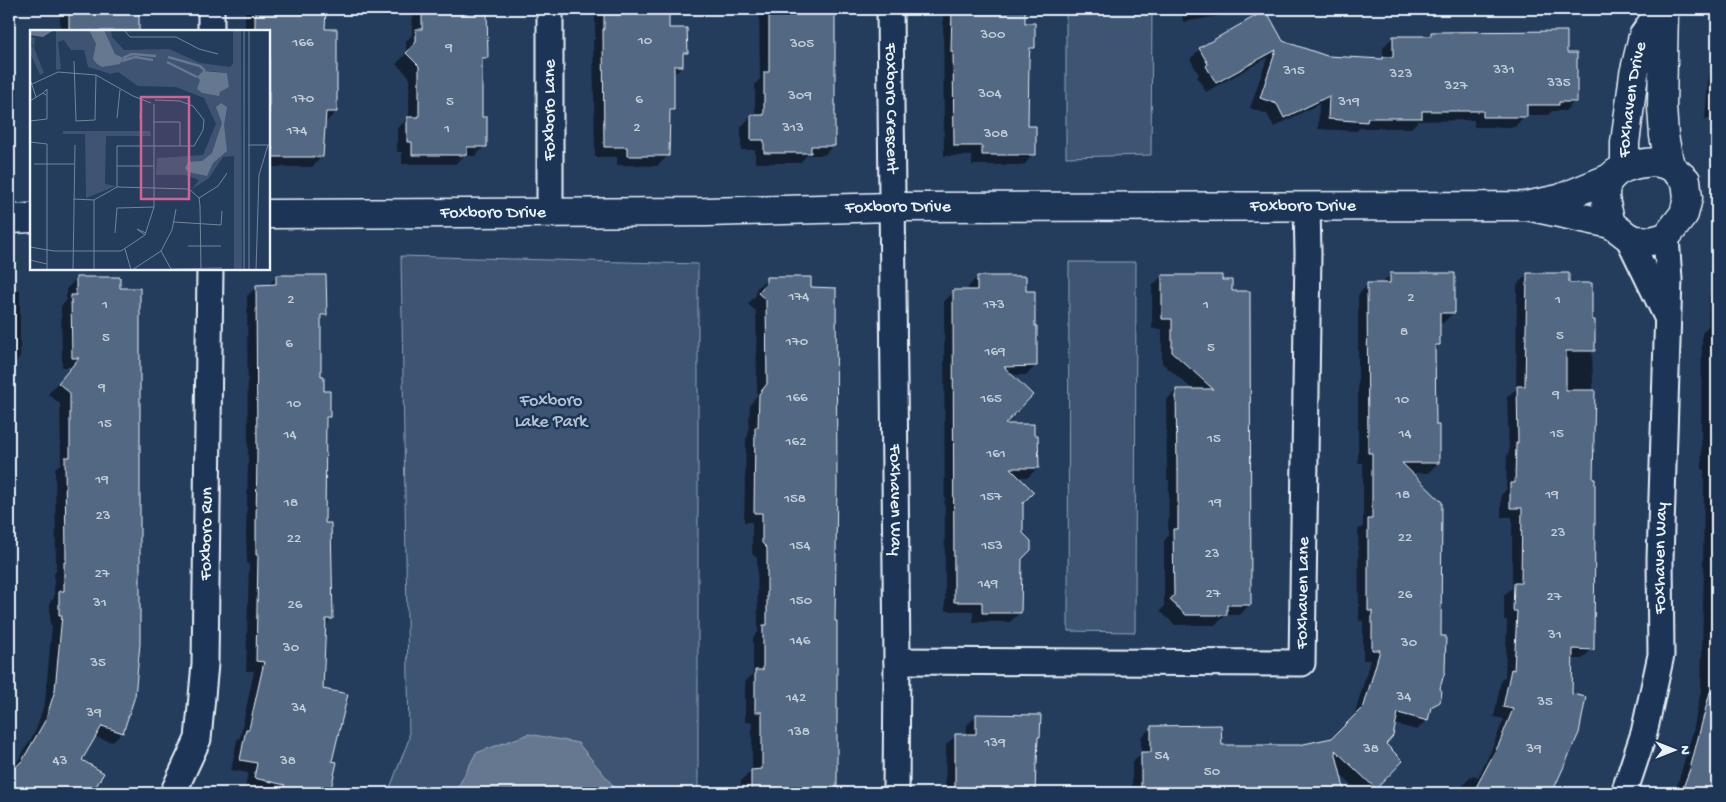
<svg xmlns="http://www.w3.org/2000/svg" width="1726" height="802" font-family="'Gochi Hand',sans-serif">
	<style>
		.green { fill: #3e5472; stroke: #93a2b5 }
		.water { fill: #657890; stroke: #99a8ba }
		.shadow { fill: #0007 }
		.building { fill: #536782; stroke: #e8f1f8 }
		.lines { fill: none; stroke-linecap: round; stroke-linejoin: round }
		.street-casing { stroke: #e8f1f8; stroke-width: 29 }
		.secondary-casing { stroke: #e8f1f8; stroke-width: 31 }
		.street { stroke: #1d3557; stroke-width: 25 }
		.secondary { stroke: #1d3557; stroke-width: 28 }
		.labels { text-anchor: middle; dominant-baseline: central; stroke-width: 5; stroke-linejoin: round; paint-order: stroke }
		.number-label { font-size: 15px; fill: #c3ceda }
		.street-label { font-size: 18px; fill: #e8f1f8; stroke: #1d3557 }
		.park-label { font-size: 18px; fill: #b5c2d0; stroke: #1d3557 }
		.inset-river { fill: none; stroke: #657890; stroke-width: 2.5 }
		.inset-road { fill: none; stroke: #73859b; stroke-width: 1 }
		.view { fill: #cf6492; fill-opacity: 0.15; stroke: #cf6492; stroke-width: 2.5 }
		.inset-edge { fill: none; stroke: #e8f1f8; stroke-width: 2.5 }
	</style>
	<rect width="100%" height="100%" fill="#253d5d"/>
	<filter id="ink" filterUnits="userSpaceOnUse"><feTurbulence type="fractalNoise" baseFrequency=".02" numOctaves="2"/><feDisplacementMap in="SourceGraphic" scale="10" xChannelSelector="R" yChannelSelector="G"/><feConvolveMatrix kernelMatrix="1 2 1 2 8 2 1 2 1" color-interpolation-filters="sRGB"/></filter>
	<g filter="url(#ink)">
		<!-- green -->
		<path class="green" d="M1066,9H1152L1151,155L1066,157Z
			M401,256L698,264V793H388L409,739Z
			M1069,262H1136L1135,632L1068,631Z"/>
		<!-- water -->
		<path class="water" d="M529,734L578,743L619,793H455L476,753Z"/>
		<!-- shadow -->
		<path class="shadow" d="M60,9H137V31H60Z
			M245,9H324V30L336,112L326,122H324L322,157L312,167H269V31H245Z
			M412,9H486V58L480,63V118L485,146L475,156H464L455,164H402V152H397V128L409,118V76L396,64L406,54V41L412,35Z
			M595,9H668V29L686,53L682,57V66L673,75V110L669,114L668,156L657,166L617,165V157H595L593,40L595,39Z
			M759,9H834V145L824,155H807L800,163H755V150H741V127L751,116H755V84L760,79Z
			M943,9H1024V24L1034,47L1028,53L1026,127L1034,154L1024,165H972V156H944Z
			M1174,9H1251L1249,11L1183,22L1182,14Z
			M1432,34L1566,55L1575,101L1565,111H1552L1548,115H1525L1515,127H1474V120L1418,121L1411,128H1360L1356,131L1318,129L1319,104L1274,127L1267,114L1250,108L1267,58L1206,92L1197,77L1199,75L1190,59L1200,49L1282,43L1327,57L1383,60V47L1393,37H1428Z
			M1717,46V120L1705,119L1708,81Z
			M1527,274L1568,284L1591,321L1594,351L1592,352L1594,411L1592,480V649L1582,659H1572L1554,786L1550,793H1458L1463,785L1473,775L1478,777L1489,755L1504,719L1494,717L1501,680L1505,677L1507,620H1504V595L1512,588V517H1501V495L1506,490L1507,455L1509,452L1507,397L1516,389L1517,285Z
			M1390,275L1454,312L1443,323H1438V345L1434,349L1435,426L1438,463L1428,473H1410L1438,688V701L1429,710L1427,720L1417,730L1394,724L1384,744L1401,761L1370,793H1360L1339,774L1344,793H1132V763L1141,753V737L1152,727L1221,747H1299L1333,739L1354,717L1370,660H1363V621H1359L1358,530L1363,526V463H1358V295L1368,284H1381Z
			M277,276L325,314L320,320V377L329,417L325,421L324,524L332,618L325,626L322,690L330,762L335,763L329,793H251L252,790L245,788L248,773L231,770L237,740L240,737L254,671H246L249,564H247L246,535L248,464L247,296L257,286H267Z
			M1162,276H1221L1250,604L1240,615H1226L1215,625H1175L1160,611L1164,607V541L1168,536L1169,480H1167L1166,401L1176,390H1193L1162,363V329H1152V286Z
			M977,277L1025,292L1036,366L1026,375H1011L1002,425L1033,436L1038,468L1028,477H1017L1022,502L1020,613L1010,622H973V611H945L944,301L954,292H968V287Z
			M76,279L122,732L112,742L95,737L81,761L102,773L91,793H9V775L12,771L36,730L45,701L52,625H50V602L54,598V574L56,571L55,468L61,463L60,404L48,394L71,367H62L61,306L66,301V289Z
			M766,279L833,622H836L837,793H741V781L752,770V722H745V682L753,674V637L758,632L757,558L752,554V522H744L746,438L748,436L750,405L757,395L756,311L748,304L756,295V289Z
			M1717,288V793H1675L1693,731L1701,690L1704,566H1703L1704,470H1702L1701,430L1702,333L1708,326L1709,296Z
			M9,290H20V357L10,367H9Z
			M977,715L1039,737L1037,739L1036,764L1035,765L1034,793H945L946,745L956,735H966L967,725Z"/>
		<!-- building -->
		<path class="building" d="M69,9H139V31H69Z
			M255,9H326L325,29H337V112H326L323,157H273V148H269V31H255Z
			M422,9H487L488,58H482V117H487V147H467V155H412V142H407V117H419V66L406,53L416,42V29H422Z
			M604,9H669V28H687L688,53H683V66H674V110H670L669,156H627V147H604L603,29H604Z
			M769,9H835V146H811V153H764V140H751V115H764V72H769Z
			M952,9H1025V23H1035V48H1030L1029,60L1028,126H1036V155H982V146H954L953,52H951Z
			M1266,10L1283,41L1327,56L1383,59V57H1393V36H1431V32L1567,31V53H1577V102H1559V105H1527V117H1483V111H1422V118H1368L1367,122L1328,119L1329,96L1284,118L1277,104L1260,98L1276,50L1216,83L1206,66L1208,64L1199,48Z
			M1390,273H1455V313H1440V345H1435L1436,425H1439V463H1402L1442,502L1441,636H1446L1445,671L1440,688L1442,692L1440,702L1431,707L1428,721L1398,713L1393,736L1386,744L1403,761L1376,789L1335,750L1345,793H1141V752H1151V726L1221,725L1222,745H1299L1332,738L1364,706L1380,650H1372V611H1368V519H1372V453H1368L1367,283H1390Z
			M1527,273H1569V283H1592V320H1595V351H1566V390H1595L1593,479H1595V517L1594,650L1573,649L1572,694L1586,697L1579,733L1552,793H1473L1499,744L1513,709L1503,707L1511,669L1514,670L1517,611H1513L1514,583H1521L1522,508H1510V483H1515L1516,443H1518L1517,386H1525Z
			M276,275H326L327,315H321V376H324V391H330V417H326L325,523H331L333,619H326L323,689L348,694L332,761L337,762L330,793H281L285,785L254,778L257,763L240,760L246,729H249L264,662L256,661L258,555H256V524L257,453L256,285L276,284Z
			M1162,275H1222V280H1232V291H1250L1251,605H1227V615H1186L1170,600L1174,595L1173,529H1178V470H1177L1176,389H1213L1172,352V319H1162Z
			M977,276H1026V291H1035V326H1037V366L1004,367L1033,395L1005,424H1034V435H1038L1039,468H1010L1034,492L1023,503V533L1031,541V550L1022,559L1021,613H982V602H954L953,290H977Z
			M76,277H120V288H140V644L135,696L123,733L102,726L82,760L104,773L92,793H9V773L22,761L46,719L55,690L62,615H59V591H64V562H66L65,457H70V393L58,383L79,358H72L71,295H76Z
			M766,277H811V287L836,288L837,486L835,621H837V793H751V770L762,769V712H755V670H763V625H767V548L762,543V513H754L755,427H758L759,394L767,384L766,300L758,293L766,284Z
			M1710,692L1717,693V793H1681L1690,769Z
			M976,714L1041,715L1040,737H1038L1037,764H1036L1035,793H955V734H976Z"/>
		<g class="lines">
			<!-- street casing -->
			<g class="street-casing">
				<g id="street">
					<path id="s1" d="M890,9L897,661L896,793"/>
					<path d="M211,31V9"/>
					<path d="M550,212V9"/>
					<path d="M1628,237L1666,315"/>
					<path id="s2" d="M897,661L1302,663L1308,253L1307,207"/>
					<path id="s3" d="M173,793L198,739L205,664L210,269"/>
					<path id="s4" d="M1624,793L1644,733L1661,655L1660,559L1669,279L1666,237"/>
				</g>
			</g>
			<!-- secondary casing -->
			<g class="secondary-casing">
				<g id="secondary">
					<path d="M1664,9L1662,107L1664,136L1670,166"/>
					<path d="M1656,162L1670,166L1686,180L1688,198L1684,214L1666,237L1651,241L1636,240L1628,237L1611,224C1609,214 1605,204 1605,194C1605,168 1637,163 1656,162Z"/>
					<path id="s5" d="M1625,167V143L1634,74L1643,36L1662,9"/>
					<path d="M1532,207L1611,224"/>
					<path id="s6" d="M269,214L707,212L891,207L1526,206L1559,199L1610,178"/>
					<path d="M9,219L31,218"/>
				</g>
			</g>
			<!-- street -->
			<use href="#street" class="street"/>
			<!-- secondary -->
			<use href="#secondary" class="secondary"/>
		</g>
	</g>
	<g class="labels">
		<!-- number labels -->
		<g class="number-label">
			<text x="993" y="35">300</text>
			<text x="645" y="41">10</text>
			<text x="303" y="43">166</text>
			<text x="802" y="44">305</text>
			<text x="449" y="48">9</text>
			<text x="1504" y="70">331</text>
			<text x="1294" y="71">315</text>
			<text x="1401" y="74">323</text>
			<text x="1559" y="83">335</text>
			<text x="1456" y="86">327</text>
			<text x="990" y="94">304</text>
			<text x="800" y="96">309</text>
			<text x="303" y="99">170</text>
			<text x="639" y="100">6</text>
			<text x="450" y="102">5</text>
			<text x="1349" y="102">319</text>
			<text x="637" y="128">2</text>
			<text x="793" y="128">313</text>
			<text x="447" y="129">1</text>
			<text x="297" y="131">174</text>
			<text x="996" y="134">308</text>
			<text x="799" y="297">174</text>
			<text x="1411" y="298">2</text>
			<text x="291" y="300">2</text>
			<text x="1558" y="300">1</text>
			<text x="105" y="305">1</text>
			<text x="994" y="305">173</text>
			<text x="1206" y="305">1</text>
			<text x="1404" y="332">8</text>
			<text x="1560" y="336">5</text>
			<text x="106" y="338">5</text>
			<text x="797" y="342">170</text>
			<text x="289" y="344">6</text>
			<text x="1211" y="348">5</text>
			<text x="995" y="352">169</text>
			<text x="102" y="388">9</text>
			<text x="1556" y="395">9</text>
			<text x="797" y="398">166</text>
			<text x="991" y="399">165</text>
			<text x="1402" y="400">10</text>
			<text x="294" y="404">10</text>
			<text x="105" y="424">15</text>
			<text x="1405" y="434">14</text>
			<text x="1557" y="434">15</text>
			<text x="290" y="435">14</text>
			<text x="1214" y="439">15</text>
			<text x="796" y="442">162</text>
			<text x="996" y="454">161</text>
			<text x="102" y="480">19</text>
			<text x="1403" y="495">18</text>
			<text x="1552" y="495">19</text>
			<text x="991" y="497">157</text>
			<text x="795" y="499">158</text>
			<text x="291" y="503">18</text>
			<text x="1215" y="503">19</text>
			<text x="103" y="516">23</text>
			<text x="1558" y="533">23</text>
			<text x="1405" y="538">22</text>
			<text x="294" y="539">22</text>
			<text x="800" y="546">154</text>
			<text x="992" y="546">153</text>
			<text x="1212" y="554">23</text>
			<text x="102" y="574">27</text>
			<text x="988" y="584">149</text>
			<text x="1213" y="594">27</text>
			<text x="1405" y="595">26</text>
			<text x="1554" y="597">27</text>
			<text x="801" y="601">150</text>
			<text x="100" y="603">31</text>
			<text x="295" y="605">26</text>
			<text x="1555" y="635">31</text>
			<text x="800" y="641">146</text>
			<text x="1409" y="643">30</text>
			<text x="291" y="648">30</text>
			<text x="98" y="663">35</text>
			<text x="1404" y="697">34</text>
			<text x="796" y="698">142</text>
			<text x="1545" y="702">35</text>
			<text x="299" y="708">34</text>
			<text x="94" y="713">39</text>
			<text x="799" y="732">138</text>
			<text x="995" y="743">139</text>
			<text x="1371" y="749">38</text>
			<text x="1534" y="749">39</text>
			<text x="1162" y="756">54</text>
			<text x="60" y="761">43</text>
			<text x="288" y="761">38</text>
			<text x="1212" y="772">50</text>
		</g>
		<!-- street labels -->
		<g class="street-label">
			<text stroke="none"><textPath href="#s5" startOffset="68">Foxhaven Drive</textPath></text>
			<text stroke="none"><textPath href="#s1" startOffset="99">Foxboro Crescent</textPath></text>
			<text transform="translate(550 110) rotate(-90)">Foxboro Lane</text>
			<text stroke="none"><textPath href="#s6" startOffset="1034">Foxboro Drive</textPath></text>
			<text stroke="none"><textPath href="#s6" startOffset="629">Foxboro Drive</textPath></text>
			<text stroke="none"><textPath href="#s6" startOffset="224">Foxboro Drive</textPath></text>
			<text stroke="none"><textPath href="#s1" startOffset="491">Foxhaven Way</textPath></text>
			<text stroke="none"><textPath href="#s3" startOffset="265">Foxboro Run</textPath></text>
			<text stroke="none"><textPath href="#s4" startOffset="240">Foxhaven Way</textPath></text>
			<text stroke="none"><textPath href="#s2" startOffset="475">Foxhaven Lane</textPath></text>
		</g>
		<!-- park labels -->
		<g class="park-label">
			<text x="551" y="401">Foxboro<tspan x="551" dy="21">Lake Park</tspan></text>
		</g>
	</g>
	<!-- overview -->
	<g transform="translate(30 30)">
		<rect width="240" height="240" fill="#253d5d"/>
		<path d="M26,0H59L66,14V23L85,35L92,29L85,24L74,0H81L82,7L94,20L139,19L170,33L200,37L203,34V0H211L212,240H204V126L193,127L179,148L162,159L169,150L155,145H126L127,128L173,125L186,94L174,68L146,57L108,56L88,42L81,44L58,37L54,20H41L34,10L28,12L31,39L26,40ZM179,41L197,43L199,57L186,63L167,59ZM0,7L5,8L4,18L14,43L10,45L0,23V15L2,18L3,16ZM33,101H120L121,106H76L75,154L86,156L56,168L55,104H33Z" fill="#3e5472" fill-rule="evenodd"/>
		<path d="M0,0H24L13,7L0,5ZM59,0H74L85,24L93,28L90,34L72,37L67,34L63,29L66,14ZM173,41L197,43L199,57L190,62L189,66L172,63L167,59L170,50L167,47ZM191,73L197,77L194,95L197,121L183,133L177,146L158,142L155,138L158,132L172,131L182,123L192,93L186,77Z" fill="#657890"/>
		<path class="inset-river" d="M138,27L170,36L175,41M93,28L102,24L126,26M92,31L105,27L123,30M137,32L167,47"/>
		<path class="inset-road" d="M94,0L100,7H146L169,19L188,24M214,0V240M219,0V240M44,31L46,91L65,90L66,45M0,49L6,67M0,55L28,42L66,45L103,66L121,73M0,71L13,63M87,88L90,60M110,89L111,70M0,91L17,89V59L13,63L16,65M123,92H150V116M0,112L17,114V240M218,115H240M4,134H44M87,136H124M87,157V116H164L173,100L174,90L163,76L150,71L125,70M169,168L188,156L197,143M43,169L64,170L87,157L159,159L169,168L170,176L171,238M64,170V240M144,192L191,195L192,181M85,203L87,178L124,177M115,205L107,199L116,203M158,216H191M0,217L24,221H91L115,205L124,177V74M95,219L101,240M131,221L141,239L192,238M0,230L17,234M43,240L45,115M102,240L131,221L142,200L146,179M226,240L229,145L238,115"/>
		<path class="view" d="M111,67H159V169H111Z"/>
		<rect width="240" height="240" class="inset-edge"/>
	</g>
	<!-- margin -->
	<rect width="1726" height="802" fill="none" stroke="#1d3557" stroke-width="30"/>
	<rect x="15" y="15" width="1696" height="772" fill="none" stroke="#e8f1f8" stroke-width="2" filter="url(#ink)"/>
	<!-- north arrow -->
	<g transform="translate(1674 750) rotate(90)" stroke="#1d3557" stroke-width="4" paint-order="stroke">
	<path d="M0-4L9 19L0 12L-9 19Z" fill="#e8f1f8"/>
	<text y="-8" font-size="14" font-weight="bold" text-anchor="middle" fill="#e8f1f8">N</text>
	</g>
</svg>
